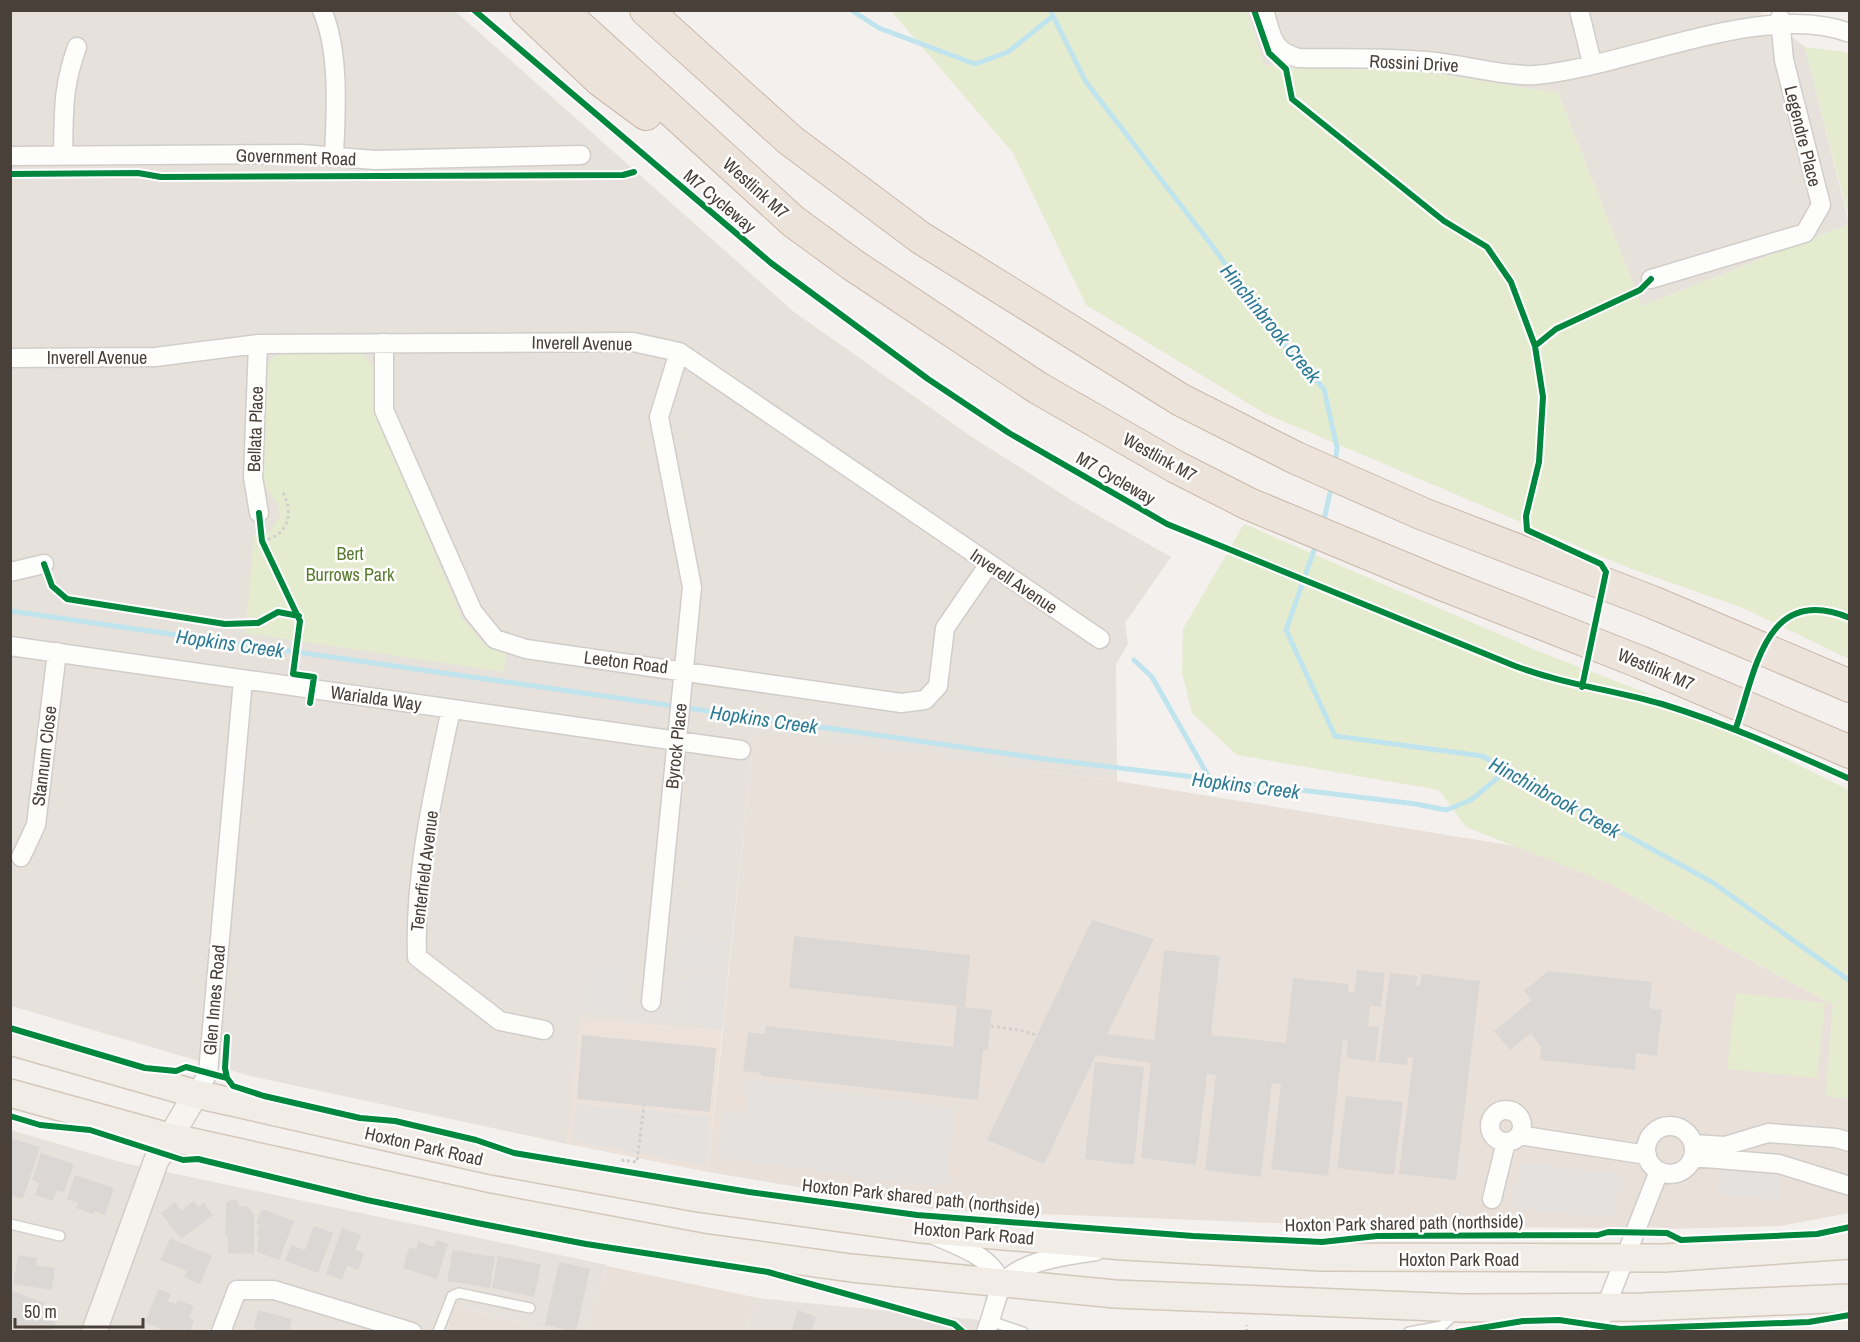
<svg xmlns="http://www.w3.org/2000/svg" width="1860" height="1342" font-family="'Archivo Narrow',sans-serif">
	<style>
		.residential { fill: #e7e1db }
		.commercial { fill: #ede2da }
		.education { fill: #e9e1d9 }
		.green { fill: #e5ebce }
		.parking { fill: #e5e1de }
		.lines { fill: none; stroke-linecap: round; stroke-linejoin: round }
		.stream { stroke: #bfe4ee; stroke-width: 5 }
		.building { fill: #dbd7d4 }
		.lane-casing { stroke: #d1cdca; stroke-width: 12 }
		.street-casing { stroke: #d1cdca; stroke-width: 21 }
		.secondary-casing { stroke: #d3cdc5; stroke-width: 27 }
		.primary-casing { stroke: #d4c8bb; stroke-width: 30 }
		.highway-casing { stroke: #cab8a9; stroke-width: 34 }
		.path { stroke: #d3d0cc; stroke-width: 3; stroke-dasharray: 3 3; stroke-linecap: butt }
		.lane { stroke: #fdfdfc; stroke-width: 9 }
		.street { stroke: #fdfdfc; stroke-width: 18 }
		.secondary { stroke: #f7f4f0; stroke-width: 24 }
		.primary { stroke: #f1ece5; stroke-width: 27 }
		.highway { stroke: #ece3db; stroke-width: 32 }
		.cycleway-casing { stroke: #fff; stroke-width: 10 }
		.cycleway { stroke: #00873e; stroke-width: 6 }
		.labels { text-anchor: middle; dominant-baseline: central; stroke-width: 5; stroke-linejoin: round; paint-order: stroke }
		.street-label { font-size: 18px; fill: #494039; stroke: #fff }
		.park-label { font-size: 18px; fill: #587a2c; stroke: #fff }
		.water-label { font-size: 20px; font-style: italic; fill: #2c7a93; stroke: #fff }
	</style>
	<rect width="100%" height="100%" fill="#f3f0ed"/>
	<!-- residential -->
	<path class="residential" d="M10,11H455L794,312L969,435L1076,503L1171,557L1125,623L1128,644L1116,664L1117,781L754,734L722,1031L581,1018L567,1144L250,1076L11,1006Z
		M1247,11H1758L1805,47L1849,224L1642,306L1558,93L1432,73L1264,65Z
		M10,1130L124,1163L607,1265L584,1331H552L456,1306L446,1331H11Z
		M758,1298L990,1321L986,1332H746Z"/>
	<!-- commercial -->
	<path class="commercial" d="M580,1018L722,1031L708,1172L567,1144Z"/>
	<!-- education -->
	<path class="education" d="M754,733L1117,781L1521,847L1608,883L1833,1005L1826,1095L1849,1099V1213L1780,1226L1668,1229L1327,1225L937,1210L708,1172Z
		M607,1266L758,1298L746,1331H584Z
		M455,1306L552,1331L446,1332Z"/>
	<!-- green -->
	<path class="green" d="M891,11H1247L1264,65L1432,73L1558,93L1642,306L1849,224V659L1743,608L1629,568L1264,413L1086,305L1013,153Z
		M1805,47L1845,52L1849,55V220Z
		M356,352L362,354L373,366L378,417L462,618L484,644L506,654L504,672L245,633L254,535L270,531L280,517L278,505L261,479L264,370L273,357L281,354Z
		M1244,524L1538,651L1672,703L1849,790V1099L1826,1096L1833,1005L1608,883L1466,827L1439,790L1237,755L1192,713L1182,672L1183,629Z
		M1736,993L1825,1003L1817,1078L1727,1069Z"/>
	<!-- parking -->
	<path class="parking" d="M678,935L727,940L724,971L674,968Z
		M588,962L627,966L625,1004L681,1011L682,980H689L690,972L728,975L723,1027L584,1013Z
		M750,1079L956,1108L946,1185L939,1184L938,1187L719,1158L723,1112L746,1114Z
		M576,1104L709,1116L706,1166L572,1141Z
		M1520,1163L1619,1174L1614,1219L1516,1208Z
		M1720,1165L1783,1171L1780,1200L1717,1193Z"/>
	<g class="lines">
		<!-- stream -->
		<path class="stream" d="M851,10L879,28L975,64L1008,52L1053,16
			M1050,10L1086,82L1213,247L1283,344L1324,389L1337,448L1335,463
			M1323,524L1332,484
			M1317,542L1286,630L1335,736L1482,756L1712,882L1850,981
			M10,611L1037,758L1416,804L1446,810L1471,800L1507,770
			M1134,660L1152,677L1210,779"/>
	</g>
	<!-- building -->
	<path class="building" d="M1092,920L1154,939L1107,1034L1154,1040L1164,950L1220,956L1211,1035L1286,1043L1293,978L1349,984L1348,992L1354,993L1357,970L1385,973L1381,1007L1370,1006L1368,1026L1379,1027L1375,1062L1346,1058L1348,1041L1343,1040L1328,1176L1271,1169L1281,1084L1272,1083L1261,1177L1205,1170L1216,1075L1207,1074L1196,1165L1141,1158L1151,1063L1096,1055L1044,1164L987,1140Z
		M794,936L970,955L965,1007L992,1010L988,1050H983L978,1100L761,1076V1073L743,1071L748,1032L765,1034L766,1026L953,1047L957,1006L789,988Z
		M1548,971L1652,982L1649,1008L1662,1010L1657,1056L1636,1053L1635,1070L1540,1060L1541,1047L1531,1033L1510,1050L1494,1031L1532,1000L1524,991Z
		M1390,973L1417,976L1416,985L1420,986L1422,974L1480,981L1456,1180L1399,1174L1413,1058L1408,1057L1407,1065L1379,1062Z
		M582,1035L716,1048L710,1112L577,1099Z
		M1095,1062L1144,1067L1134,1165L1085,1159Z
		M1346,1096L1403,1102L1394,1175L1337,1168Z
		M10,1138L40,1147L23,1199L10,1195Z
		M41,1153L74,1164L64,1192L57,1190L53,1201L35,1195L39,1183L32,1180Z
		M75,1175L114,1188L105,1215L94,1211L93,1214L76,1208L78,1203L67,1199Z
		M230,1200H237L239,1206L248,1207L254,1215V1254L228,1253V1237L225,1236L226,1203Z
		M194,1201L198,1207L204,1203L213,1215L181,1239L161,1213L175,1202L181,1211Z
		M262,1209L294,1221L279,1260L257,1252L259,1236L256,1234L260,1226L256,1223Z
		M314,1226L333,1233L318,1273L285,1261L291,1245L305,1250Z
		M342,1228L361,1235L355,1250L364,1253L358,1270L347,1266L342,1280L326,1274Z
		M170,1238L212,1256L200,1284L184,1277L187,1271L160,1260Z
		M436,1240L448,1244L437,1279L403,1268L409,1247L416,1249L418,1241L434,1247Z
		M453,1250L495,1257L490,1288L447,1281Z
		M18,1255L37,1258L36,1265L55,1268L52,1290L13,1284Z
		M498,1256L541,1264L534,1297L492,1288Z
		M559,1262L590,1269L576,1332L545,1325Z
		M158,1289L171,1294L168,1301L176,1304L178,1300L194,1306L189,1318L194,1320L190,1332H168L145,1322Z
		M10,1290L45,1303L41,1316L56,1322L52,1332H32L11,1323Z
		M258,1310L292,1319L289,1332H258L254,1327Z
		M798,1310L816,1317L811,1332H794L792,1328Z"/>
	<g class="lines">
		<!-- lane casing -->
		<g class="lane-casing">
			<path id="lane" d="M10,1224L60,1236
				M990,1321L1023,1332
				M438,1332L452,1296L459,1293L530,1308
				M1409,1332L1442,1326L1455,1314"/>
		</g>
		<!-- street casing -->
		<g class="street-casing">
			<path id="street" d="M322,10C340,52 336,111 334,156
				M1264,10C1272,36 1271,50 1298,58C1344,59 1390,57 1435,62C1463,65 1509,77 1535,75C1627,67 1763,0 1850,33
				M1579,10L1592,63
				M10,156L302,154L375,160L581,155
				M63,156C64,112 62,89 77,47
				M1651,279L1805,233L1821,205L1784,60L1780,18
				M384,343V410L473,612L495,639L526,649L901,703L925,700L938,686L945,628L989,564
				M258,344L253,477L259,513
				M10,358L155,357L258,344L633,342L679,352L1100,639
				M10,572L44,564
				M10,646L741,750
				M451,709C434,790 414,873 417,957L500,1021L544,1030
				M21,857L36,825L57,652
				M651,1002L692,587L659,417L679,352
				M196,1094L208,1073L243,680
				M1490 1126a16 16 0 1 1 32 0a16 16 0 1 1-32 0Z
				M1646 1150a24 24 0 1 1 48 0a24 24 0 1 1-48 0Z
				M1519,1135L1647,1155
				M1693,1144L1725,1146L1768,1133L1836,1138L1850,1142
				M1693,1157L1779,1164L1850,1186
				M1492,1199L1506,1142
				M936,1236C961,1247 993,1257 1002,1285
				M221,1332L237,1290H274L412,1332
				M986,1332C992,1317 995,1301 1001,1287C1014,1261 1070,1255 1096,1251
				M1596,1332L1659,1171"/>
		</g>
		<!-- secondary casing -->
		<g class="secondary-casing">
			<path id="secondary" d="M94,1332L156,1161L196,1094"/>
		</g>
		<!-- primary casing -->
		<g class="primary-casing">
			<path id="primary" d="M10,1041L196,1094L494,1161L698,1198L921,1229L1123,1246L1321,1257L1664,1258L1850,1245
				M10,1093L169,1137L482,1206L700,1247L851,1268L1115,1294L1461,1308L1642,1307L1850,1298"/>
		</g>
		<!-- highway casing -->
		<g class="highway-casing">
			<path id="highway" d="M526,10L600,80L646,114
				M561,10L794,222L853,265L1038,388L1176,467L1249,504L1439,583L1640,662L1850,752
				M646,10L790,140L921,238L1181,400L1296,458L1423,514L1652,602L1850,686"/>
		</g>
		<!-- path -->
		<path class="path" d="M262,541C288,536 295,513 282,491
			M991,1026L1019,1030L1036,1035
			M623,1162V1160L637,1162L644,1105
			M1247,1332V1325"/>
		<!-- lane -->
		<use href="#lane" class="lane"/>
		<!-- street -->
		<use href="#street" class="street"/>
		<!-- secondary -->
		<use href="#secondary" class="secondary"/>
		<!-- primary -->
		<use href="#primary" class="primary"/>
		<!-- highway -->
		<use href="#highway" class="highway"/>
		<!-- cycleway casing -->
		<g class="cycleway-casing">
			<path id="cycleway" d="M474,10L771,263L928,379L1009,433L1167,524L1515,666C1563,684 1613,690 1662,704C1727,724 1788,751 1850,779
				M1254,10L1269,53L1286,69L1292,99L1444,221L1487,247L1511,282L1535,346L1543,397L1539,462L1526,516L1527,530L1601,564L1606,572L1582,687
				M10,174L138,173L161,177L623,175L634,172
				M1535,346L1556,329L1640,290L1651,279
				M259,513L262,541L300,621L293,674L314,677L310,703
				M44,564L52,586L67,599L225,624L258,623L278,612L299,616
				M1736,728C1756,669 1766,583 1850,618
				M10,1028L145,1068L176,1071L186,1067L227,1078
				M227,1037L225,1068L227,1078L233,1086L264,1096L360,1118L395,1121L476,1140L514,1153L749,1192L917,1215L1193,1236L1322,1242L1377,1236L1598,1235L1608,1232L1667,1233L1681,1240L1817,1234L1850,1227
				M10,1116L40,1125L90,1130L183,1160L198,1159L367,1200L477,1223L586,1244L768,1272L954,1324L963,1332
				M1457,1332L1523,1321L1559,1320L1620,1329L1809,1322L1850,1315"/>
		</g>
		<!-- cycleway -->
		<use href="#cycleway" class="cycleway"/>
	</g>
	<g class="labels">
		<!-- street labels -->
		<g class="street-label">
			<text transform="translate(1414 63) rotate(3)">Rossini Drive</text>
			<text transform="translate(1803 136) rotate(76)">Legendre Place</text>
			<text transform="translate(296 157) rotate(2)">Government Road</text>
			<text transform="translate(756 188) rotate(42)">Westlink M7</text>
			<text transform="translate(720 201) rotate(40)">M7 Cycleway</text>
			<text transform="translate(582 343) rotate(1)">Inverell Avenue</text>
			<text x="97" y="357">Inverell Avenue</text>
			<text transform="translate(255 429) rotate(-88)">Bellata Place</text>
			<text transform="translate(1160 457) rotate(29)">Westlink M7</text>
			<text transform="translate(1116 478) rotate(30)">M7 Cycleway</text>
			<text transform="translate(1014 581) rotate(34)">Inverell Avenue</text>
			<text transform="translate(626 662) rotate(7)">Leeton Road</text>
			<text transform="translate(1656 669) rotate(23)">Westlink M7</text>
			<text transform="translate(376 698) rotate(8)">Warialda Way</text>
			<text transform="translate(676 746) rotate(-84)">Byrock Place</text>
			<text transform="translate(44 756) rotate(-83)">Stannum Close</text>
			<text transform="translate(424 871) rotate(-83)">Tenterfield Avenue</text>
			<text transform="translate(214 1000) rotate(-85)">Glen Innes Road</text>
			<text transform="translate(424 1146) rotate(13)">Hoxton Park Road</text>
			<text transform="translate(921 1197) rotate(6)">Hoxton Park shared path (northside)</text>
			<text transform="translate(1404 1223) rotate(-1)">Hoxton Park shared path (northside)</text>
			<text transform="translate(974 1233) rotate(5)">Hoxton Park Road</text>
			<text x="1459" y="1259">Hoxton Park Road</text>
		</g>
		<!-- park labels -->
		<g class="park-label">
			<text x="350" y="553">Bert<tspan x="350" dy="21">Burrows Park</tspan></text>
		</g>
		<!-- water labels -->
		<g class="water-label">
			<text transform="translate(1271 323) rotate(51)">Hinchinbrook Creek</text>
			<text transform="translate(230 643) rotate(8)">Hopkins Creek</text>
			<text transform="translate(764 719) rotate(8)">Hopkins Creek</text>
			<text transform="translate(1246 785) rotate(7)">Hopkins Creek</text>
			<text transform="translate(1555 797) rotate(29)">Hinchinbrook Creek</text>
		</g>
	</g>
	<!-- border -->
	<rect width="1860" height="1342" fill="none" stroke="#494039" stroke-width="24"/>
	<!-- scale -->
	<path d="M15 1318v9h128v-9" fill="none" stroke="#494039" stroke-width="3"/>
	<text x="24" y="1318" font-size="18" fill="#494039" stroke="#ffffff" stroke-width="4.5" paint-order="stroke">50 m</text>
</svg>
